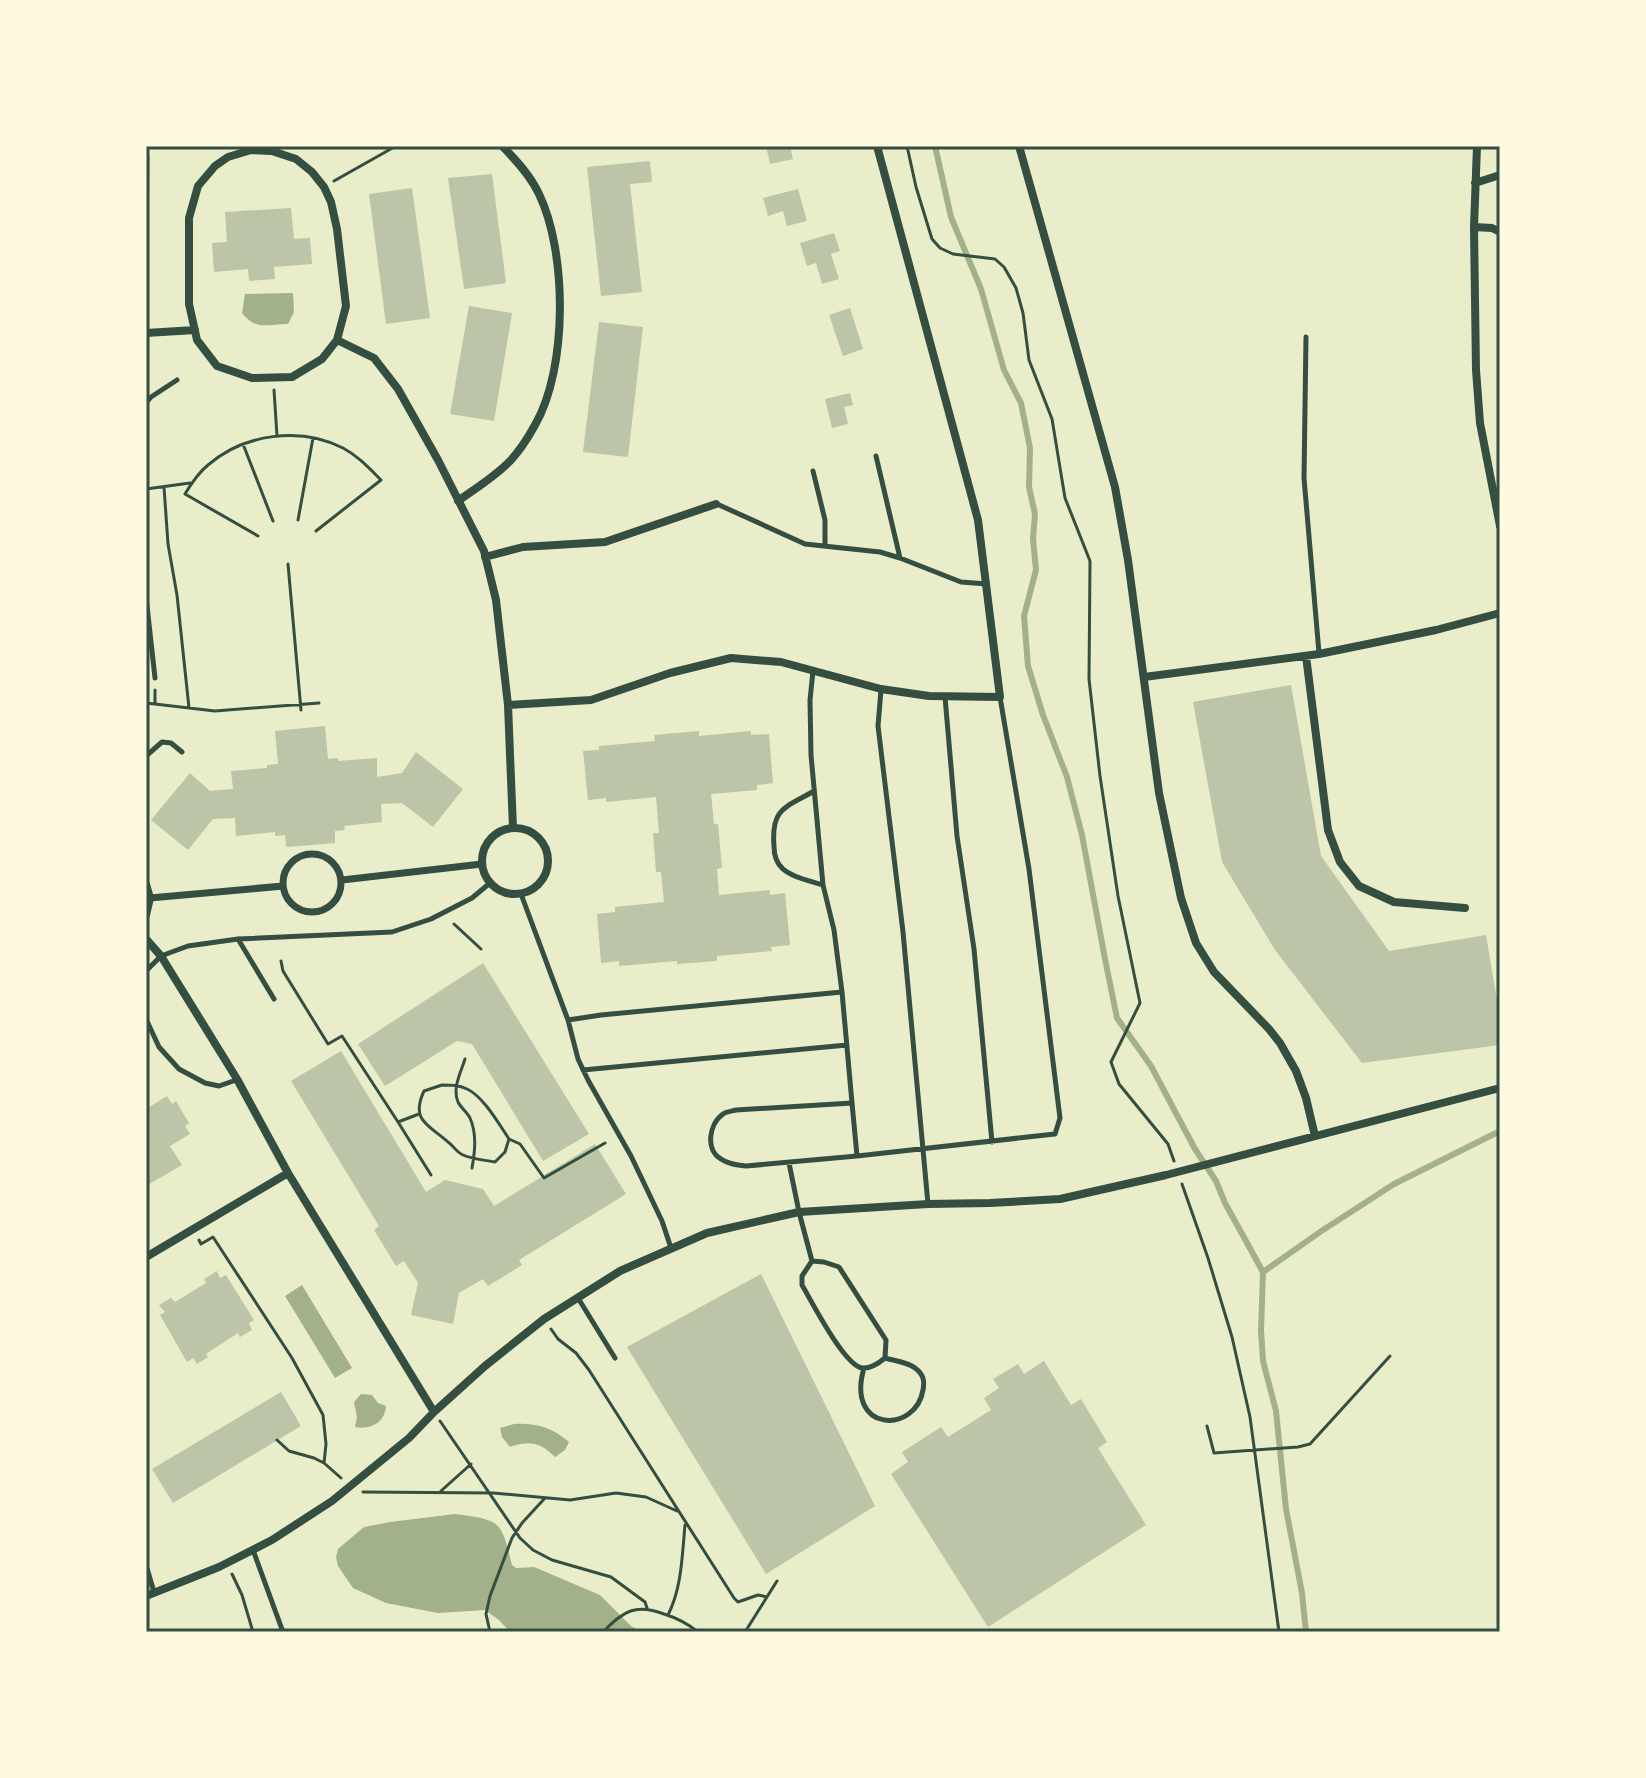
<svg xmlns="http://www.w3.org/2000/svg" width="1646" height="1778" font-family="'Asap Condensed',sans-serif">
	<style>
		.water { fill: #a3b18a }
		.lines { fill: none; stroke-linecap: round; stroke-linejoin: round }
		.stream { stroke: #a3b18a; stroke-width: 6 }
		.building { fill: #bcc5a7 }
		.path { stroke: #344e41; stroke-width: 3 }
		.service { stroke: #344e41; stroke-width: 5 }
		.pedestrian { stroke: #344e41; stroke-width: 7 }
		.minor { stroke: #344e41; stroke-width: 8 }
		.neatline { fill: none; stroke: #344e41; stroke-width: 3 }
	</style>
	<rect width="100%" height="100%" fill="#e9edc9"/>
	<!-- water -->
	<path class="water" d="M293,293L294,312L288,324C266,324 257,331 242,313L245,294Z
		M302,1285L352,1368L335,1378L285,1296Z
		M361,1394L372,1395L378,1403L386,1406C385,1423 370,1430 355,1427L357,1417L354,1402Z
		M514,1424C537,1423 551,1427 569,1442L565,1450L555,1457C541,1442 528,1440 510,1447L502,1437L500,1428Z
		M455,1514C502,1520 501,1521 512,1565L516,1568L534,1567L600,1595L631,1626L642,1632H510L499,1620L485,1610L438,1613L386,1603L353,1588L338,1566L336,1557L338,1549L364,1527L390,1522Z"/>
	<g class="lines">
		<!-- stream -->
		<path class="stream" d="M935,146L951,217L981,289L1004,370L1021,403L1030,448L1029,487L1035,514L1033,539L1036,570L1024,616L1028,666L1043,715L1067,777L1082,835L1105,959L1117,1018L1151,1066L1195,1149L1216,1181L1225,1203L1263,1272L1261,1330L1263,1361L1276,1411L1286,1509L1302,1593L1306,1632
			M1263,1272L1320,1232L1394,1184L1500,1131"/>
	</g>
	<!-- building -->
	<path class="building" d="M766,146H790L793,159L770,164Z
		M146,155H150L149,222H146Z
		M650,161L652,182L630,184L642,292L601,296L587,167Z
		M492,174L506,283L464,289L448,178Z
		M412,188L430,318L386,324L369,194Z
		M798,189L807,221L787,226L783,211L768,216L763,198Z
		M291,208L294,239L310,238L312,264L274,267L275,279L249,281L248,269L214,272L212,243L227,242L225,212Z
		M834,233L840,251L831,254L839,279L822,284L816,263L807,266L800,243Z
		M469,306L512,313L494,421L450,414Z
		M850,308L863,349L843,356L829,315Z
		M599,322L643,327L628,457L583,452Z
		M850,393L853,405L844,407L848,424L832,428L825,399Z
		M1291,685L1321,856L1389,951L1486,935L1500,1018V1045L1362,1063L1275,950L1222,862L1193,702Z
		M325,726L328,759L338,758V761L377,758V777L402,773L416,752L463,789L433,827L402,803L381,804L382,822L344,826L345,830L335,831V843L286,847L285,835L275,836V832L236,836L235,818L213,819L188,850L151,820L190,773L210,791L233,789L231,771L267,768V765L278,764L275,731Z
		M699,731V736L751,731V735L769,734L773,783L757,785V790L711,794L714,824H718L722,868L717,869L719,895L770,890V895L785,893L790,945L771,947L772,951L717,956V961L677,964V961L619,966V961L601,963L597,914L615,912V907L664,902L661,872H656L653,833H659L656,797L606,802V798L588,800L583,751L599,750V746L655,741L654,735Z
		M483,963L589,1134L543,1161L472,1044L457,1041L385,1086L358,1044Z
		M341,1051L426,1192L445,1180L483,1189L494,1206L595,1144L626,1194L519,1260L522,1265L488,1286L483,1279L459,1293L453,1324L411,1315L418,1283L404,1261L396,1266L374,1230L379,1226L291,1081Z
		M167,1096L172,1104L176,1101L189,1123L185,1126L190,1134L170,1146L182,1165L146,1186V1109Z
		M217,1271L220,1278L226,1275L254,1320L249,1323L252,1330L240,1337L238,1333L206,1354L208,1357L197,1364L193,1358L187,1362L160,1315L165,1312L159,1305L171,1298L175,1302L206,1283L204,1279Z
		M761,1274L875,1506L766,1574L627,1347Z
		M1044,1361L1071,1405L1081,1399L1107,1442L1098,1448L1146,1525L988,1627L891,1474L908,1462L902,1452L941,1427L948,1437L991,1410L984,1398L999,1388L993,1379L1018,1364L1024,1374Z
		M281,1392L301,1426L173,1503L152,1469Z"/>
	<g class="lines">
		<!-- path -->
		<path class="path" d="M907,146L916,187L932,239L940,248L953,254L995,259L1004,267L1016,288L1023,313L1029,360L1052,419L1065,498L1090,561L1089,679L1100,776L1118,896L1140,1003L1111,1062L1119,1084L1168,1144L1174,1161
			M334,181L396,146
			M274,390L277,436
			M243,444L273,521
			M164,487L168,544L177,595L189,708
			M146,489L190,483
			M298,520L313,438
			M258,536L185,494C191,484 198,473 208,465C244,434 300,426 343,448C358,456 369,468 381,480L316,531
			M288,564L301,710
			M146,703L215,711L319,703
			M155,704V690
			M454,924L481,949
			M281,961L283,971L328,1044L342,1036L398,1122
			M465,1059C461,1072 452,1088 458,1102C461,1108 467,1112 470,1118C477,1134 475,1151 472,1168
			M442,1085C451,1085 459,1085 467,1089C483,1096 499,1124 509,1139L505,1152L495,1162C484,1160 472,1159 463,1155C456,1152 454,1146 448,1142C429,1125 410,1121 424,1091Z
			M419,1114L398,1122L431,1175
			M509,1139L520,1144L544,1178L605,1143
			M1182,1184L1208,1258L1232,1337L1250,1417L1279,1632
			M199,1240L201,1244L213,1237L292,1358L323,1415L326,1444L324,1463
			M551,1329L558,1339L576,1353L589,1370L734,1598L738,1602L758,1595L767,1597
			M146,1417L147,1418
			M440,1421L520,1538L533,1550L552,1560L611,1577L645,1602L647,1608
			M1207,1426L1214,1453L1298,1447L1310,1444L1390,1356
			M277,1440L289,1451L314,1458L324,1463L341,1478
			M441,1491L471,1464
			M363,1492L493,1493L570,1500L616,1493L646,1497L677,1511
			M232,1574L242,1595L253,1632
			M668,1615C682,1587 682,1556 685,1525
			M490,1632L486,1614L490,1596L512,1538L522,1523L545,1498
			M603,1632C623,1611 636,1603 664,1614C677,1618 687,1623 698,1632
			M745,1632L777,1581"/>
		<!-- service -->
		<path class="service" d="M1306,337L1304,478L1319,653
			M146,403L151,397L177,380
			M876,456L900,558
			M813,471L825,520V546
			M717,504L805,544L880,552L900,558L961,582L987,584
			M146,597L155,678
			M813,671L810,700L811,755L823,885L834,930L842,992L852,1103
			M881,690L878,726L903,932L928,1204
			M945,697L957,836L974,949L992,1142
			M146,756L162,742L171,743L182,752
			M814,791C785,808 771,808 774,846C774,854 776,863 783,869C793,878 811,881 823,885
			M521,894L568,1020L578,1059L588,1080L631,1156L662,1221L671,1248
			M238,939L274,999
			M146,971L161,956L188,946L238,939L392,932L431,919L472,898L490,883
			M146,1019L159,1047L179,1069L205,1083L219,1086L236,1080
			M568,1020L601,1015L842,992
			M583,1070L847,1045
			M857,1156L852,1103L736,1110C732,1111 726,1112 723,1114C709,1124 705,1150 721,1159C728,1164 737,1165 746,1166L857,1156L1055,1134L1060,1118L1029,869L1000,697
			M789,1163L799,1212L812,1261L824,1262L839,1267L886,1340L885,1358C879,1363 871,1369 862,1368C844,1365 812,1302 802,1285V1276L812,1261
			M578,1298L615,1358
			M864,1368C845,1433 916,1434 923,1390C925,1380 923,1374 915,1368C907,1362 895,1361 885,1358
			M253,1550L283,1632
			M146,1565L154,1592"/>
		<!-- pedestrian -->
		<path class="pedestrian" d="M283 883a29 29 0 1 1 58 0a29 29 0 1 1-58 0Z
			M342,880L482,864
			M150,898L283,886"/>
		<!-- minor -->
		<path class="minor" d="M1019,146L1115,487L1128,560L1159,793L1181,898L1196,943L1214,972L1269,1029L1280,1043L1296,1071L1306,1098L1315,1136
			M1477,146L1474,227L1476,370L1480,423L1500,526
			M251,150L272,151L296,159L312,172L324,187L331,202L337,229L346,306L337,340L322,359L292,377L252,378L217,366L197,340L189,304V218L198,186L215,166L228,157Z
			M1475,183L1500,175
			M1474,227L1492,228L1500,232
			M146,333L195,330
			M337,340L374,358L398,389L438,460L484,551L496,600L508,705L513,828
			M458,501C476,488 496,476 511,460C520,450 529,436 535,425C568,368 567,252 539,194C530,175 516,160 502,146
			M485,557L523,547L605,542L716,504
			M1306,656L1328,830L1340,862L1359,886L1394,902L1465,908
			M1144,677L1319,654L1436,630L1500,613
			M508,705L591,700L670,673L731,658L781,662L881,689L929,696L1000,697L978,520L877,146
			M482 861a33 33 0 1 1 66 0a33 33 0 1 1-66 0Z
			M146,884L150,898L146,915
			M146,939L161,956L237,1079L288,1173L434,1412
			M146,1257L288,1173
			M146,1596L219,1567L272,1540L332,1501L409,1438L434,1412L485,1366L544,1319L620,1271L707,1233L799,1212L928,1204L990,1203L1060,1199L1166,1175L1500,1088"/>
	</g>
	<!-- border -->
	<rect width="1646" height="1778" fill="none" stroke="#fefae0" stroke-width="296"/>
	<rect x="148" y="148" width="1350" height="1482" class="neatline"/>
</svg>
